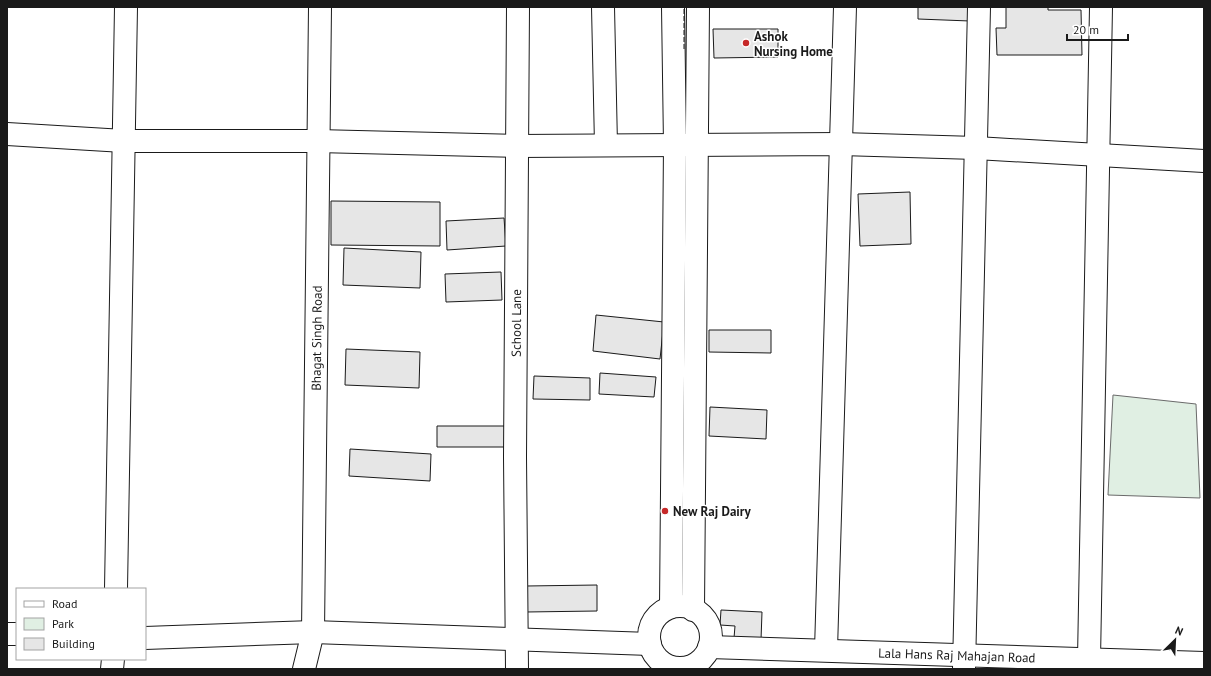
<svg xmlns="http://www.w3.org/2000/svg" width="1211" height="676" font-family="'PT Sans',sans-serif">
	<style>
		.green { fill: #e0efe3; stroke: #6a6a6a }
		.building { fill: #e6e6e6; stroke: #1a1a1a }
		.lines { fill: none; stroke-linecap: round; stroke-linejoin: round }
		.minor-casing { stroke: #1a1a1a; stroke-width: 24 }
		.minor { stroke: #fff; stroke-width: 22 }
		.fence { stroke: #1a1a1a; stroke-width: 1; stroke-dasharray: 5 2; stroke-linecap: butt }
		.poi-dot { fill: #c62828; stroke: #fff; stroke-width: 1.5 }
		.labels { text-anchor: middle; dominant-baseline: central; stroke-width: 3; stroke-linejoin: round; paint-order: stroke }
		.poi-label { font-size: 13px; font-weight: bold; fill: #1a1a1a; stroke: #fff; text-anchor: start }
		.street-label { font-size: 13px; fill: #1a1a1a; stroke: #fff }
	</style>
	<rect width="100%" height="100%" fill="#fff"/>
	<!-- green -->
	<path class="green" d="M1113,395L1196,404L1200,498L1108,495Z"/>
	<!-- building -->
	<path class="building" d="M918,7H971L970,21L918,19Z
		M1006,7H1048V10H1081L1082,55H997L996,28H1006Z
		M713,29H778V57L714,58Z
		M910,192L911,244L860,246L858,194Z
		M331,201L440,202V246L331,245Z
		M504,218L506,246L447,250L446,221Z
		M344,248L421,252L420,288L343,285Z
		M501,272L502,300L446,302L445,274Z
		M596,315L664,322L660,359L593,351Z
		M709,330H771V353L709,352Z
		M346,349L420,352L419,388L345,385Z
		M600,373L656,377L654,397L599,394Z
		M534,376L590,378V400L533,399Z
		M710,407L767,410L766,439L709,436Z
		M437,426H506V447H437Z
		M350,449L431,454L430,481L349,476Z
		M597,585V611L526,612V586Z
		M721,610L762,612L761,640L734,638L735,626L720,625Z"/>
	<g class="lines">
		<!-- minor casing -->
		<g class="minor-casing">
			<g id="minor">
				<path d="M603,7L606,145"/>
				<path d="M7,134L124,141H317L517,146L841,144L976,148L1204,161"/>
				<path d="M116,589L126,7"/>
				<circle cx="680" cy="637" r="31"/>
				<path d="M671,607L675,145L673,7"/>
				<path d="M693,610L698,7"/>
				<path d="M7,634H17"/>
				<path d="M145,638L313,632L650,644"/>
				<path id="s1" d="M709,647L1204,663"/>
				<path d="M826,650L845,7"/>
				<path d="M1089,659L1101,7"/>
				<path d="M112,669L113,659"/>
				<path id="s2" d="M304,669L313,632L320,7"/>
				<path id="s3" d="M517,669L515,457L518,7"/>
				<path d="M964,669L979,7"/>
			</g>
		</g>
		<!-- minor -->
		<use href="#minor" class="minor"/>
		<!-- fence -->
		<path class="fence" d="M684,49V7"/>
	</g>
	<!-- markers -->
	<g class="poi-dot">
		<circle cx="746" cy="43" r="4"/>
		<circle cx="665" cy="511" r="4"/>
	</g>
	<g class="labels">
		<!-- poi labels -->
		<g class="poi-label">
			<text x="754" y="36">Ashok<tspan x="754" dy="15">Nursing Home</tspan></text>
			<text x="673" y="511">New Raj Dairy</text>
		</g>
		<!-- street labels -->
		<g class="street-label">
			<text stroke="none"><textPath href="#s3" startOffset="346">School Lane</textPath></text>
			<text stroke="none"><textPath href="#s2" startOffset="332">Bhagat Singh Road</textPath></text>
			<text stroke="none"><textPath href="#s1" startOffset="248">Lala Hans Raj Mahajan Road</textPath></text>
		</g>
	</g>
	<!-- border -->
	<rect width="1211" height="676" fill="none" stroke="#1a1a1a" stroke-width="16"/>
	<!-- legend -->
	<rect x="16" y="588" width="130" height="72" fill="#ffffff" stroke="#a3a3a3"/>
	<rect x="24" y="601" width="20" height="6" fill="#ffffff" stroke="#a3a3a3"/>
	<text x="52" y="608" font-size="12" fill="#1a1a1a">Road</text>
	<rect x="24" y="618" width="20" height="12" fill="#e0efe3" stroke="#a3a3a3"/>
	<text x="52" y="628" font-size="12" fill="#1a1a1a">Park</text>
	<rect x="24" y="638" width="20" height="12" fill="#e6e6e6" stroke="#a3a3a3"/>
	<text x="52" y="648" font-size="12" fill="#1a1a1a">Building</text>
	<!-- north arrow -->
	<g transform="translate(1175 640) rotate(24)" stroke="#ffffff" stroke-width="3" paint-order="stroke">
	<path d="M0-3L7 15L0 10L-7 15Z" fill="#1a1a1a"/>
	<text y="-6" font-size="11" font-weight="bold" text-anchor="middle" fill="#1a1a1a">N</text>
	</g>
	<!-- scale -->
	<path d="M1067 34v6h61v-6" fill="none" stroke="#1a1a1a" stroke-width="2"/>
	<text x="1073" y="34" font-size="12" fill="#1a1a1a" stroke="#ffffff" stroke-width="3" paint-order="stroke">20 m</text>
</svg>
